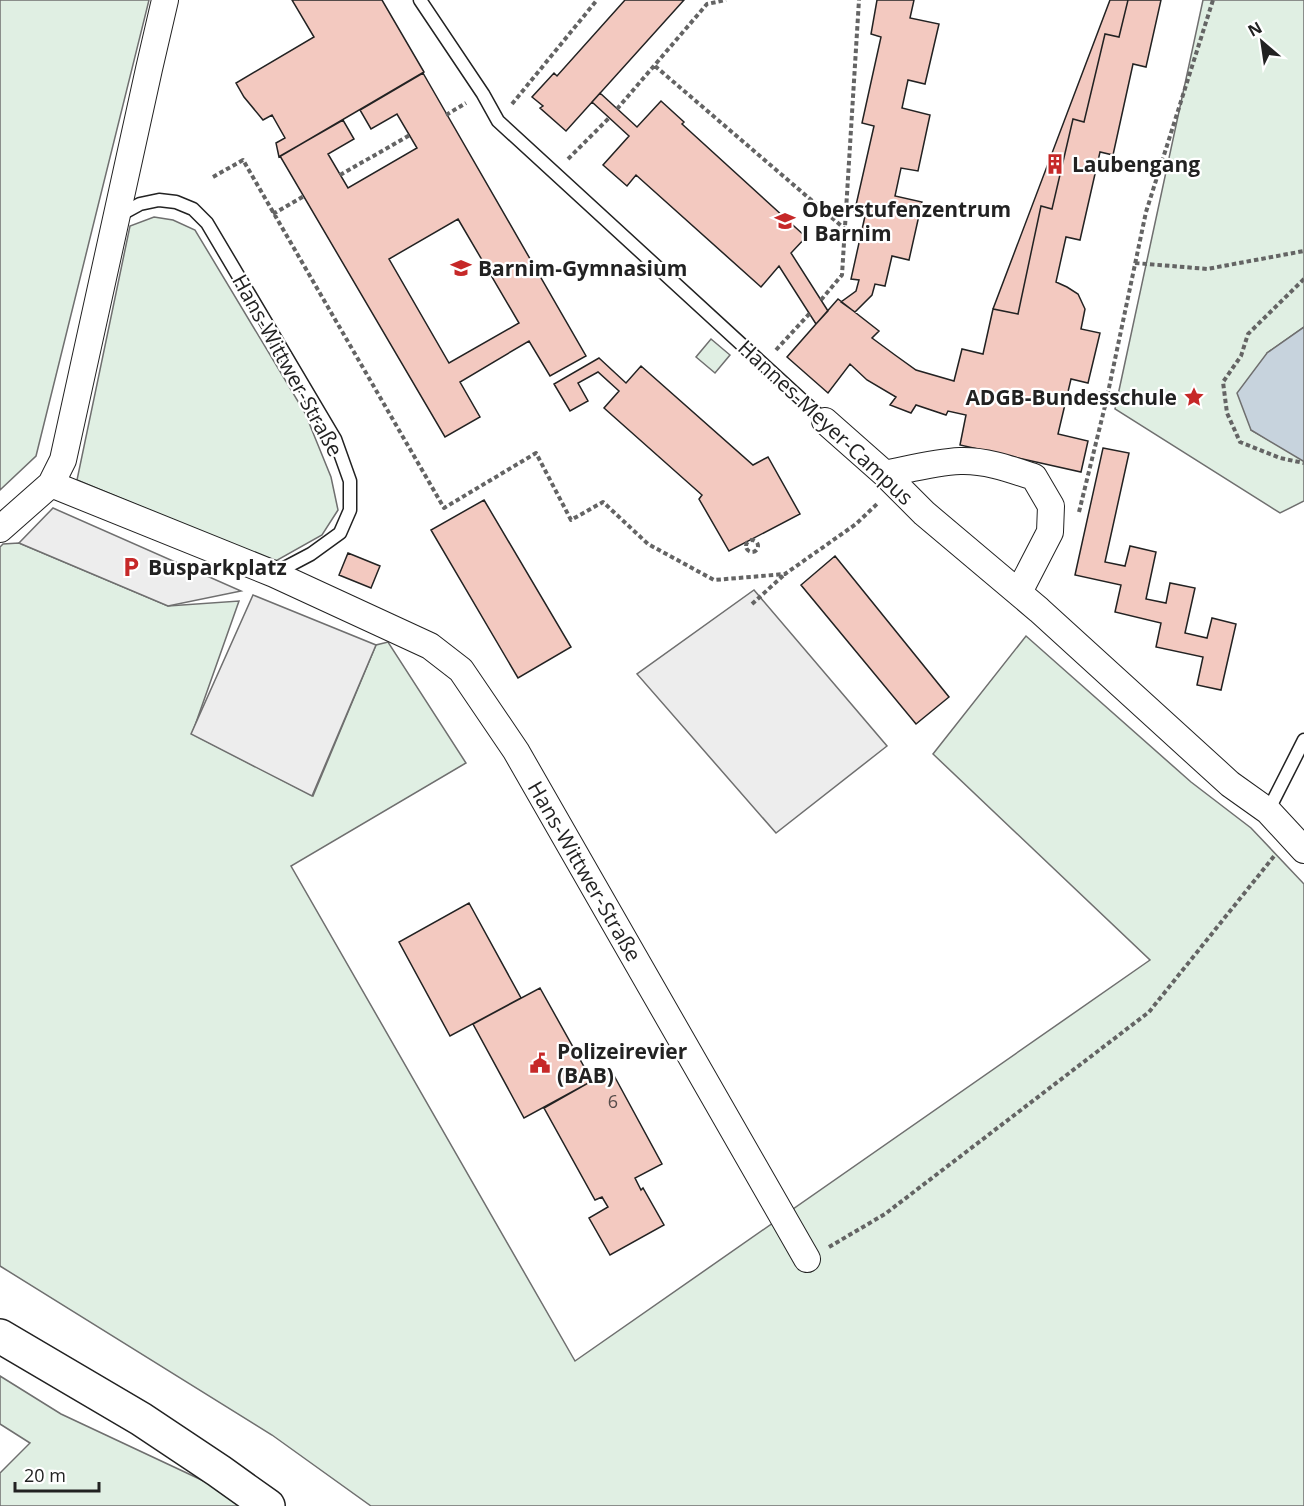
<svg xmlns="http://www.w3.org/2000/svg" width="1304" height="1506" font-family="'Open Sans',sans-serif">
	<style>
		.green { fill: #e0efe3; stroke: #6f6f6f; stroke-width: 1.5 }
		.parking { fill: #ededed; stroke: #6f6f6f; stroke-width: 1.5 }
		.water { fill: #c7d3dd; stroke: #6f6f6f; stroke-width: 1.5 }
		.building { fill: #f3c9c0; stroke: #222; stroke-width: 1.5; fill-rule: evenodd }
		.lines { fill: none; stroke-linecap: round; stroke-linejoin: round }
		.service-casing { stroke: #222; stroke-width: 15 }
		.minor-casing { stroke: #222; stroke-width: 28 }
		.secondary-casing { stroke: #222; stroke-width: 36 }
		.path { stroke: #646464; stroke-width: 4; stroke-dasharray: 4.5 3; stroke-linecap: butt }
		.service { stroke: #fff; stroke-width: 12 }
		.minor { stroke: #fff; stroke-width: 26 }
		.secondary { stroke: #fff; stroke-width: 33 }
		.labels { text-anchor: middle; dominant-baseline: central; stroke-width: 4.5; stroke-linejoin: round; paint-order: stroke }
		.number-label { font-size: 18px; fill: #564c4a }
		.poi-label { font-size: 21px; font-weight: bold; fill: #222; stroke: #fff; text-anchor: start }
		.street-label { font-size: 21px; fill: #222; stroke: #fff }
	</style>
	<rect width="100%" height="100%" fill="#fff"/>
	<!-- green -->
	<path class="green" d="M0,0H149L36,456L0,490Z
		M1203,0H1304V327L1267,353L1251,430L1304,460V501L1280,513L1115,409Z
		M154,217L173,220L195,230L305,413L331,477L338,510L322,535L274,562L77,480L130,226Z
		M711,339L730,355L715,373L696,357Z
		M19,543L168,606L239,601L192,734L313,796L376,645L388,642L466,763L291,866L575,1361L1150,960L933,754L1026,636L1191,782L1251,828L1304,884V1506H371L272,1435L0,1266V547L3,544Z
		M0,1376L61,1414L223,1490L244,1506H0V1473L30,1443L0,1424Z"/>
	<!-- parking -->
	<path class="parking" d="M53,508L241,591L168,606L19,543Z
		M754,590L887,746L776,833L637,674Z
		M253,595L376,645L312,796L191,734Z"/>
	<!-- water -->
	<path class="water" d="M1304,327V460L1303,461L1251,430L1237,393L1267,353Z"/>
	<!-- building -->
	<path class="building" d="M292,0H382L424,72L279,157L276,143L285,138L272,115L263,120L244,97L236,83L314,37Z
		M625,0H684L566,131L540,108L543,106L532,97L554,73L557,76Z
		M877,0H914L910,18L939,24L925,84L908,80L902,108L930,115L918,171L901,168L895,196L922,202L909,260L892,256L885,286L875,284L872,295L855,312L841,302L856,291L859,280L851,279L865,216L854,214L874,126L862,123L881,37L871,34Z
		M1110,0H1128L1119,37L1105,34L1084,122L1073,119L1052,209L1041,206L1018,314L993,309Z
		M1128,0H1161L1146,67L1133,64L1113,155L1100,152L1080,240L1066,237L1056,282L1067,287L1078,294L1085,309L1081,329L1100,333L1088,383L1071,379L1058,434L1088,441L1081,472L960,445L966,415L948,411L946,415L916,405L911,413L890,405L896,397L867,380L850,364L828,393L787,357L838,299L879,331L872,338L895,355L916,370L954,381L962,349L983,354L993,309L1018,314L1041,206L1052,209L1073,119L1084,122L1105,34L1119,37Z
		M423,73L586,356L550,376L529,341L460,382L480,417L445,437L280,156L343,120L354,139L328,154L348,188L417,148L397,114L371,129L360,110ZM458,219L519,323L449,363L389,259Z
		M600,93L637,127L661,101L684,122L682,124L806,237L791,253L828,311L816,324L779,266L761,287L636,175L627,186L603,165L629,136L592,102Z
		M599,358L626,383L641,366L753,465L768,457L800,514L729,551L699,499L702,495L604,408L619,391L598,372L578,383L588,401L570,411L554,384Z
		M1103,448L1129,453L1105,562L1125,566L1130,546L1156,552L1146,599L1166,603L1170,583L1195,588L1185,633L1207,638L1212,618L1236,624L1221,690L1197,685L1203,657L1156,647L1161,623L1115,612L1121,585L1075,575Z
		M484,500L571,647L518,678L431,530Z
		M348,553L380,566L371,588L339,575Z
		M835,556L949,697L916,724L801,585Z
		M469,903L521,998L450,1036L399,942Z
		M540,988L592,1081L524,1118L473,1024Z
		M611,1070L662,1164L635,1178L641,1190L643,1188L664,1225L610,1255L589,1218L608,1207L602,1197L595,1200L544,1108Z"/>
	<g class="lines">
		<!-- service casing -->
		<g class="service-casing">
			<path id="service" d="M420,0L483,94L498,121L825,421
				M118,216L140,204L159,200L176,202L193,209L207,223L335,439L350,481V510L340,533L311,554L275,573
				M1268,811L1304,740"/>
		</g>
		<!-- minor casing -->
		<g class="minor-casing">
			<path id="minor" d="M825,421L885,474L924,513L1039,610L1230,784L1268,811L1304,850
				M885,474C910,469 935,462 960,461C985,460 1010,469 1034,477L1051,506L1050,532L1019,592
				M51,484L274,574L430,646L461,670L516,751L807,1259
				M0,529L51,484L63,460L149,69L165,0"/>
		</g>
		<!-- secondary casing -->
		<g class="secondary-casing">
			<path id="secondary" d="M0,1336L141,1419L219,1471L268,1506"/>
		</g>
		<!-- path -->
		<path class="path" d="M655,66L845,229
			M512,104L597,0
			M617,109L707,4L726,0
			M446,115L466,103
			M568,159L609,118
			M340,175L410,135
			M213,177L243,160L444,508L536,453L571,520L603,502L648,544L714,580L785,574L856,524L878,503
			M273,214L304,196
			M1135,263L1207,269L1304,251
			M1304,279L1248,334L1241,356L1223,382L1227,413L1240,442L1280,458L1304,463
			M821,300L842,275L859,0
			M776,350L810,313
			M1079,512L1106,402L1146,212L1213,0
			M746 546a6 6 0 1 1 12 0a6 6 0 1 1-12 0Z
			M752,604L785,574
			M829,1247L885,1214L1149,1012L1275,855"/>
		<!-- service -->
		<use href="#service" class="service"/>
		<!-- minor -->
		<use href="#minor" class="minor"/>
		<!-- secondary -->
		<use href="#secondary" class="secondary"/>
	</g>
	<!-- icons -->
	<defs>
		<g id="building-bare" transform="scale(1.62)"><path d="M-4-6H4V6H1V3H-1V6H-4ZM-2.5-4.3h1.7v1.8h-1.7ZM.8-4.3h1.7v1.8H.8ZM-2.5-1h1.7V.8h-1.7ZM.8-1h1.7V.8H.8Z" fill="#c62828" stroke="#fff" stroke-width="2.5" paint-order="stroke"/></g>
		<g id="school-bare" transform="scale(1.62)"><path d="M0-5L7-2L0 1L-7-2ZM-4 1L0 2.5L4 1V4Q0 6-4 4Z" fill="#c62828" stroke="#fff" stroke-width="2.5" paint-order="stroke"/></g>
		<g id="sight-bare" transform="scale(1.62)"><path d="M0-6L1.8-2.2L6-1.7L2.9 1.2L3.7 5.4L0 3.3L-3.7 5.4L-2.9 1.2L-6-1.7L-1.8-2.2Z" fill="#c62828" stroke="#fff" stroke-width="2.5" paint-order="stroke"/></g>
		<g id="parking-bare" transform="scale(1.62)"><path d="M-3.5-5.5H1a3.5 3.5 0 0 1 0 7H-1V5.5H-3.5ZM-1-3.4V-.6H.8a1.4 1.4 0 0 0 0-2.8Z" fill="#c62828" stroke="#fff" stroke-width="2.5" paint-order="stroke"/></g>
		<g id="civic-bare" transform="scale(1.62)"><path d="M-.6-6.5H3V-4.5H.6V-3L4-1V1h2V6H-6V1h2V-1L-.6-3ZM-1.2 2.5V6h2.4V2.5Z" fill="#c62828" stroke="#fff" stroke-width="2.5" paint-order="stroke"/></g>
	</defs>
	<g fill-rule="evenodd">
		<use href="#building-bare" x="1055" y="164"/>
		<use href="#school-bare" x="785" y="221"/>
		<use href="#school-bare" x="461" y="268"/>
		<use href="#sight-bare" x="1194" y="397"/>
		<use href="#parking-bare" x="131" y="567"/>
		<use href="#civic-bare" x="540" y="1063"/>
	</g>
	<g class="labels">
		<!-- number labels -->
		<g class="number-label">
			<text x="613" y="1101">6</text>
		</g>
		<!-- poi labels -->
		<g class="poi-label">
			<text x="1072" y="164">Laubengang</text>
			<text x="802" y="209">Oberstufenzentrum<tspan x="802" dy="24">I Barnim</tspan></text>
			<text x="478" y="268">Barnim-Gymnasium</text>
			<text x="1177" y="397" text-anchor="end">ADGB-Bundesschule</text>
			<text x="148" y="567">Busparkplatz</text>
			<text x="557" y="1051">Polizeirevier<tspan x="557" dy="24">(BAB)</tspan></text>
		</g>
		<!-- street labels -->
		<g class="street-label">
			<text transform="translate(288 365) rotate(61)">Hans-Wittwer-Straße</text>
			<text transform="translate(826 422) rotate(43)">Hannes-Meyer-Campus</text>
			<text transform="translate(585 871) rotate(60)">Hans-Wittwer-Straße</text>
		</g>
	</g>
	<!-- north arrow -->
	<g transform="translate(1262 42) rotate(331)" stroke="#ffffff" stroke-width="4.5" paint-order="stroke">
	<path d="M0-4.5L10 22L0 15L-10 22Z" fill="#222222"/>
	<text y="-9" font-size="16" font-weight="bold" text-anchor="middle" fill="#222222">N</text>
	</g>
	<!-- scale -->
	<path d="M15 1482v9h84v-9" fill="none" stroke="#222222" stroke-width="3"/>
	<text x="24" y="1482" font-size="18" fill="#222222" stroke="#ffffff" stroke-width="4.5" paint-order="stroke">20 m</text>
</svg>
